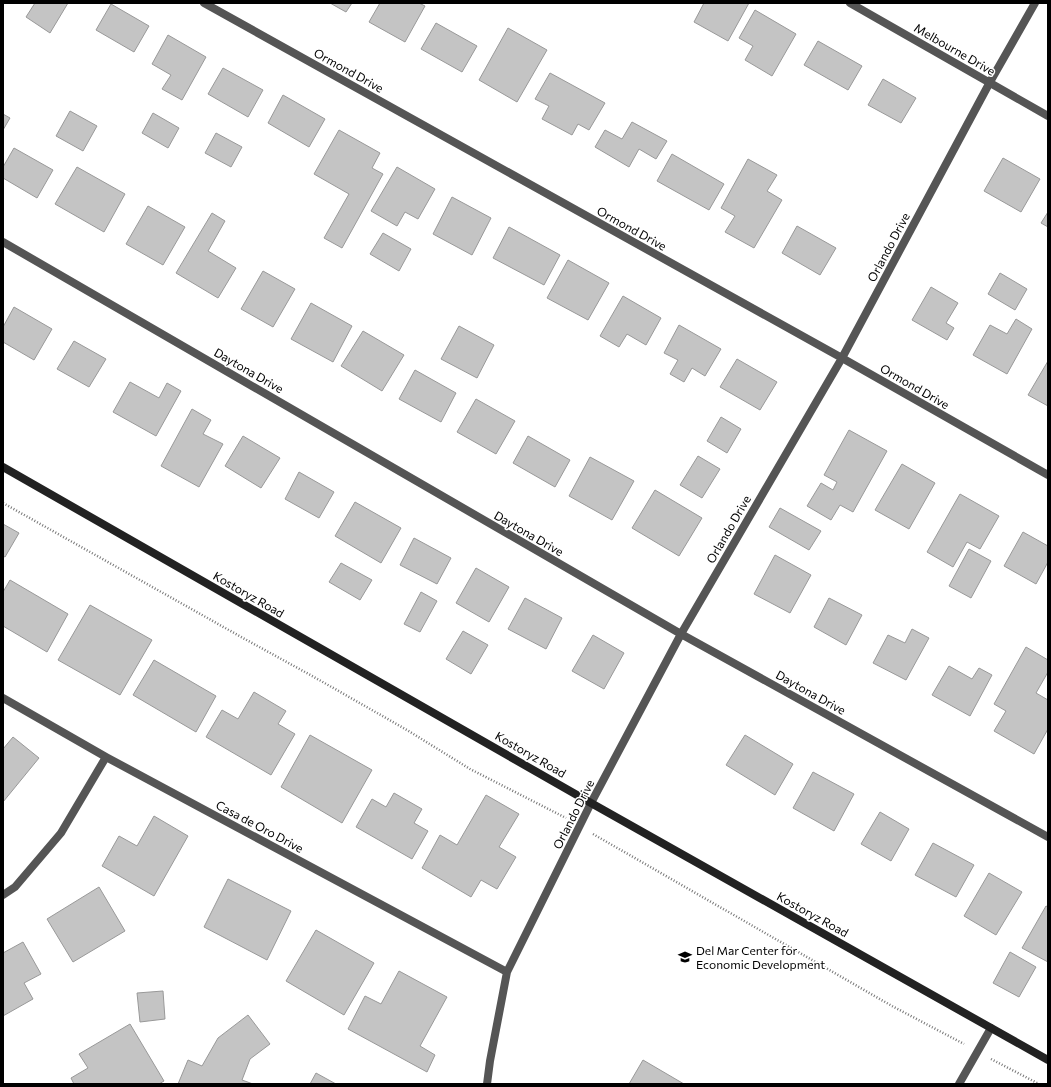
<svg xmlns="http://www.w3.org/2000/svg" width="1051" height="1087" font-family="Commissioner,sans-serif">
	<style>
		.building { fill: #c4c4c4; stroke: #999 }
		.lines { fill: none; stroke-linecap: round; stroke-linejoin: round }
		.path { stroke: #777; stroke-width: 2.5; stroke-dasharray: 1 2; stroke-linecap: butt }
		.lane { stroke: #555; stroke-width: 8 }
		.street { stroke: #555; stroke-width: 8 }
		.secondary { stroke: #222; stroke-width: 8 }
		.labels { text-anchor: middle; dominant-baseline: central; stroke-width: 3; stroke-linejoin: round; paint-order: stroke }
		.street-label { font-size: 12px; fill: #000; stroke: #fff }
		.poi-label { font-size: 12px; fill: #000; stroke: #fff; text-anchor: start }
	</style>
	<rect width="100%" height="100%" fill="#fff"/>
	<!-- building -->
	<path class="building" d="M35,3H68L50,33L26,17Z
		M330,3H352L346,12Z
		M380,3H419L425,6L405,42L369,22Z
		M704,3H749L728,41L694,22Z
		M111,4L149,26L134,52L96,30Z
		M755,10L796,34L772,76L745,60L753,46L739,38Z
		M436,23L477,46L462,72L421,49Z
		M508,28L547,50L517,102L479,80Z
		M168,35L206,57L182,100L162,89L171,75L152,64Z
		M818,41L862,66L848,90L804,65Z
		M223,68L263,90L248,117L208,94Z
		M550,73L605,103L589,130L578,124L572,135L542,119L549,106L535,99Z
		M883,79L916,98L901,123L868,105Z
		M283,95L325,119L309,147L268,123Z
		M70,111L97,126L83,151L56,136Z
		M153,113L179,128L168,148L142,133Z
		M3,114L10,118L3,130Z
		M632,122L667,141L656,159L639,149L629,167L595,147L605,130L622,139Z
		M339,130L380,153L372,168L383,174L342,248L324,238L349,194L314,174Z
		M216,133L242,147L231,167L205,153Z
		M14,148L53,170L37,198L3,178V167Z
		M672,154L724,184L709,210L657,181Z
		M1003,158L1040,179L1021,212L984,191Z
		M748,159L777,175L767,191L782,200L754,248L725,232L735,216L721,208Z
		M77,167L125,194L104,232L55,204Z
		M397,167L435,189L418,219L405,212L397,226L371,211Z
		M452,197L491,218L472,255L433,234Z
		M148,206L185,227L163,265L126,244Z
		M1048,212V227L1041,223Z
		M212,213L225,221L208,251L236,268L218,298L176,273Z
		M797,226L836,248L820,275L782,253Z
		M509,227L560,255L544,285L493,258Z
		M383,233L411,249L399,271L370,254Z
		M568,260L609,283L588,320L547,298Z
		M263,271L295,289L273,327L241,309Z
		M1000,273L1027,289L1015,310L988,294Z
		M931,287L958,303L946,323L954,328L947,340L912,320Z
		M623,296L661,318L646,345L627,334L619,347L600,336Z
		M311,303L352,326L333,362L291,339Z
		M14,307L52,329L34,360L3,342V327Z
		M1016,319L1032,329L1007,374L973,355L990,325L1007,334Z
		M679,325L721,349L705,376L692,368L684,382L670,374L678,360L664,353Z
		M459,326L494,345L477,378L441,359Z
		M363,331L404,355L382,391L341,366Z
		M74,341L106,359L89,387L57,369Z
		M737,359L777,382L760,410L720,387Z
		M1048,361V406L1028,395Z
		M415,370L456,393L441,422L399,399Z
		M130,382L159,398L167,383L181,391L156,436L113,412Z
		M476,399L515,421L496,454L457,432Z
		M192,409L211,420L203,434L223,444L199,487L161,466Z
		M721,417L741,429L727,453L707,441Z
		M849,430L887,451L853,512L840,505L831,520L807,506L821,483L833,490L837,482L824,475Z
		M243,436L280,458L261,488L225,466Z
		M528,436L570,460L555,487L513,463Z
		M698,456L720,469L702,498L680,485Z
		M590,457L634,481L612,520L569,496Z
		M902,464L935,483L909,529L875,510Z
		M299,472L334,492L319,518L285,499Z
		M655,490L702,518L679,556L632,528Z
		M960,494L999,516L980,549L967,542L953,567L927,552Z
		M355,502L401,528L381,563L335,536Z
		M780,508L821,531L809,550L769,527Z
		M3,524L19,533L5,557L3,556Z
		M1023,532L1048,546V562L1036,584L1004,566Z
		M414,538L451,558L437,584L400,565Z
		M969,549L991,561L971,598L949,586Z
		M775,555L811,575L790,613L754,594Z
		M341,563L372,580L360,600L329,582Z
		M476,568L509,587L489,622L456,603Z
		M10,580L68,614L47,652L3,626V592Z
		M421,592L437,601L420,632L404,624Z
		M525,598L562,618L546,649L508,629Z
		M829,598L862,615L846,645L814,627Z
		M90,605L152,640L120,695L58,660Z
		M912,629L929,638L906,680L873,663L888,635L905,643Z
		M463,631L488,645L471,674L446,659Z
		M593,635L624,653L604,689L572,671Z
		M1026,647L1048,660V672L1036,693L1048,700V729L1034,754L994,731L1006,711L994,704Z
		M154,660L216,696L196,732L133,695Z
		M949,666L972,679L979,668L992,675L970,716L932,695Z
		M254,692L286,711L278,724L295,734L271,775L206,737L222,710L238,719Z
		M310,735L372,770L342,823L281,787Z
		M745,735L793,764L775,795L726,765Z
		M13,737L39,758L3,802V749Z
		M813,772L854,794L834,831L793,808Z
		M394,793L422,809L414,823L428,831L412,859L356,827L372,799L386,807Z
		M486,795L519,814L499,847L516,857L497,889L481,880L471,897L422,868L440,835L457,845Z
		M880,812L909,829L891,861L861,844Z
		M154,816L188,836L154,896L102,866L119,836L137,846Z
		M933,843L974,865L956,897L915,875Z
		M989,873L1022,892L996,935L964,916Z
		M228,879L291,911L267,960L204,927Z
		M99,887L125,931L73,962L47,919Z
		M1046,906L1048,907V962L1022,948Z
		M316,930L374,963L344,1015L286,981Z
		M23,942L41,974L24,983L33,999L3,1016V953Z
		M1010,952L1036,967L1019,997L993,983Z
		M399,971L447,997L420,1046L435,1055L427,1072L348,1029L365,996L381,1004Z
		M163,991L165,1019L140,1022L137,993Z
		M248,1015L270,1044L250,1059L242,1080L253,1084H178L188,1060L202,1066L218,1038Z
		M130,1024L164,1081L159,1084H74L71,1078L88,1068L79,1054Z
		M643,1060L684,1084H629Z
		M316,1073L336,1084H310Z"/>
	<g class="lines">
		<!-- path -->
		<path class="path" d="M3,503L243,638L314,677L407,730L470,769L566,818
			M593,834L892,1006L964,1044
			M991,1059L1039,1084"/>
		<!-- lane -->
		<path class="lane" d="M959,1084L991,1028"/>
		<!-- street -->
		<path class="street" d="M204,3L842,358L1048,475
			M850,3L1048,116
			M3,242L681,634L1048,837
			M3,698L106,757L507,972
			M3,895L15,887L61,833L106,757
			M487,1084L490,1061L507,972L591,803L681,634L842,358L990,82L1035,3"/>
		<!-- secondary -->
		<path class="secondary" d="M3,467L591,803L1048,1060"/>
	</g>
	<!-- icons -->
	<defs>
		<g id="university-bare" transform="scale(1.08)"><path d="M0-5L7-2L0 1L-7-2ZM-4 1L0 2.5L4 1V4Q0 6-4 4Z" fill="#000" stroke="#fff" stroke-width="2.5" paint-order="stroke"/></g>
	</defs>
	<g fill-rule="evenodd">
		<use href="#university-bare" x="685" y="957"/>
	</g>
	<g class="labels">
		<!-- street labels -->
		<g class="street-label">
			<text transform="translate(955 49) rotate(30)">Melbourne Drive</text>
			<text transform="translate(349 70) rotate(29)">Ormond Drive</text>
			<text transform="translate(632 228) rotate(29)">Ormond Drive</text>
			<text transform="translate(888 247) rotate(-62)">Orlando Drive</text>
			<text transform="translate(249 370) rotate(30)">Daytona Drive</text>
			<text transform="translate(915 386) rotate(30)">Ormond Drive</text>
			<text transform="translate(728 529) rotate(-60)">Orlando Drive</text>
			<text transform="translate(529 533) rotate(30)">Daytona Drive</text>
			<text transform="translate(249 594) rotate(30)">Kostoryz Road</text>
			<text transform="translate(811 692) rotate(29)">Daytona Drive</text>
			<text transform="translate(531 754) rotate(30)">Kostoryz Road</text>
			<text transform="translate(573 814) rotate(-63)">Orlando Drive</text>
			<text transform="translate(260 826) rotate(28)">Casa de Oro Drive</text>
			<text transform="translate(813 914) rotate(29)">Kostoryz Road</text>
		</g>
		<!-- poi labels -->
		<g class="poi-label">
			<text x="696" y="950">Del Mar Center for<tspan x="696" dy="14">Economic Development</tspan></text>
		</g>
	</g>
	<!-- border -->
	<rect width="1051" height="1087" fill="none" stroke="#000000" stroke-width="8"/>
</svg>
